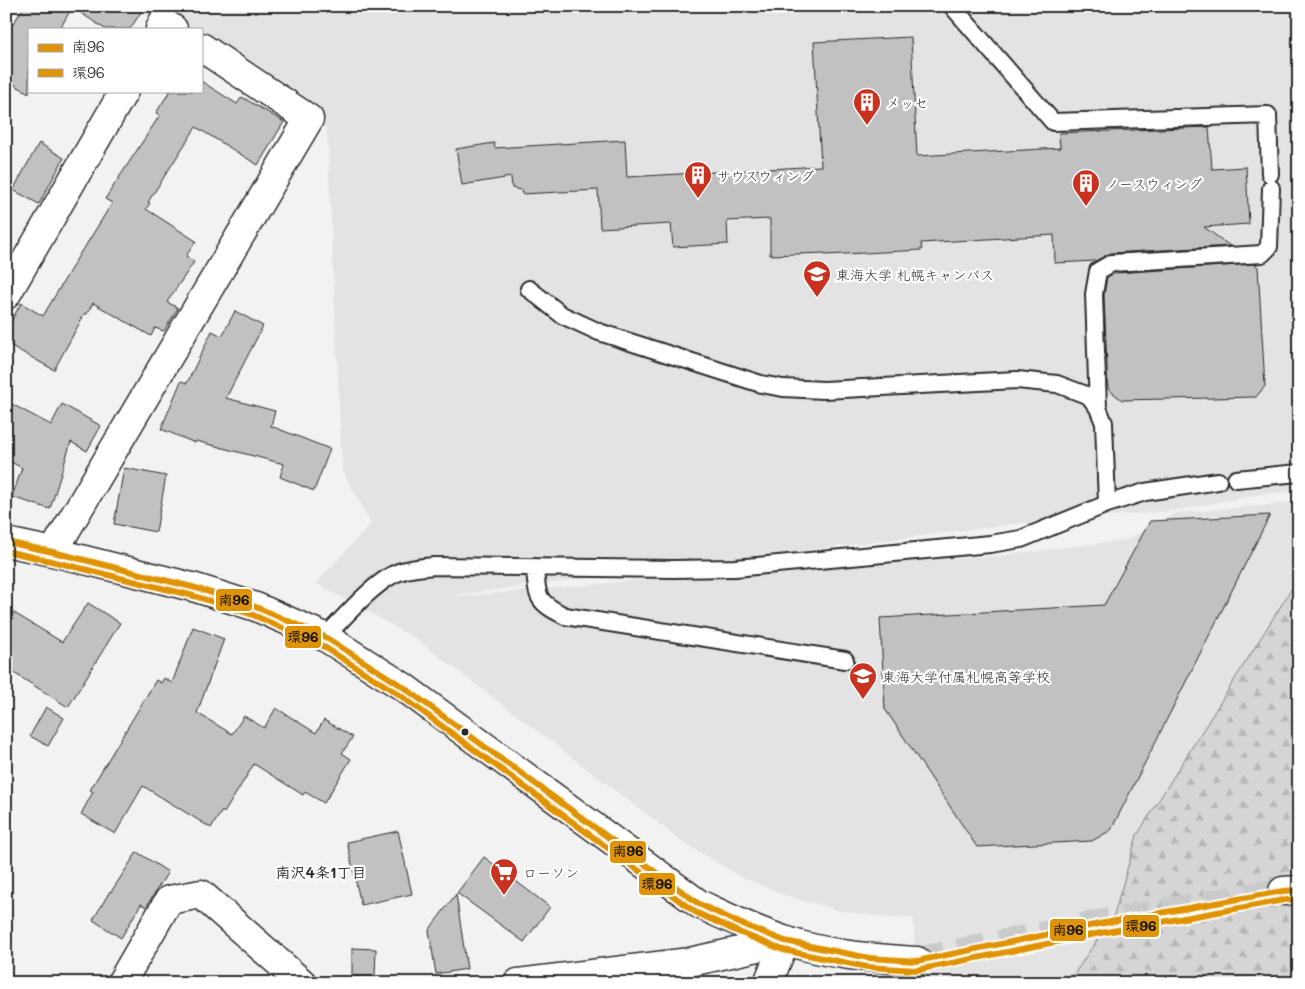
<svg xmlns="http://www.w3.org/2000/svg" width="1305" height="989" font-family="Mali,'Klee One',sans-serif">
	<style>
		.built { fill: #e3e3e3 }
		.forest { fill: url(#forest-firs); stroke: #808080 }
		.building { fill: #c1c1c1; stroke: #2b2b2b }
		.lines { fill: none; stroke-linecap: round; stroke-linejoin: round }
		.tertiary-tunnel { stroke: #cacaca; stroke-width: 28; stroke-dasharray: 28 14; stroke-linecap: butt }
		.service-casing { stroke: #2b2b2b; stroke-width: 20 }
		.minor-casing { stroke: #2b2b2b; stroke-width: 31 }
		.tertiary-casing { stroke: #2b2b2b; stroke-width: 31 }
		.service { stroke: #fff; stroke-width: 16 }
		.minor { stroke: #fff; stroke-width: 28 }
		.tertiary { stroke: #fff; stroke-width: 28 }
		.bus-1-casing { stroke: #fff; stroke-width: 10 }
		.bus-2-casing { stroke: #fff; stroke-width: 10 }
		.bus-1 { stroke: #df9306; stroke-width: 6 }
		.bus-2 { stroke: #df9306; stroke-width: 6 }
		.bus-dot { fill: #2b2b2b; stroke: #fff; stroke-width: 2 }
		.labels { text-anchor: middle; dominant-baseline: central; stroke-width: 4.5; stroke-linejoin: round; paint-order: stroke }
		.poi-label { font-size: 14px; fill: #2b2b2b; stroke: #fff; text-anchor: start }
		.neighbourhood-label { font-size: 15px; font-weight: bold; fill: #2b2b2b; stroke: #fff }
		.line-badge { stroke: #fff; stroke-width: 2 }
		.pale-badge-label { font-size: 14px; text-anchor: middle; font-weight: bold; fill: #111 }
	</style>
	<defs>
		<pattern id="forest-firs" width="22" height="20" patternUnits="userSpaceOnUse" patternTransform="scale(1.25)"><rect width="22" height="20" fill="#d5d5d5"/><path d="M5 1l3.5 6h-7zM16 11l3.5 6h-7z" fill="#b7b7b7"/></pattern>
	</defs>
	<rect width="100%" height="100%" fill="#f2f2f2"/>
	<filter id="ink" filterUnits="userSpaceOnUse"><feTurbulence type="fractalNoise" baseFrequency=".02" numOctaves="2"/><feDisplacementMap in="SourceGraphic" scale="10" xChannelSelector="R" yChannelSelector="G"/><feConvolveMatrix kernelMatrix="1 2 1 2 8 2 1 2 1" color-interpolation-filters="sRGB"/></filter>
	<g filter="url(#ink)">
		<!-- built -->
		<path class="built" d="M156,6H1299V492L1267,493L1171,511L1014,524L454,595H477L749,570L995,556L1126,540L1176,513L1299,502V583L1163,983H917L913,918H889L841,911L787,896L739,876L683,842L415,638L316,583L371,524L342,469L327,128L201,38V29H188Z"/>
		<!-- forest -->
		<path class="forest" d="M1299,577V983H1068L1114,915L1137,835Z"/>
		<!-- building -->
		<path class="building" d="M24,6H145L130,29H105L72,7L60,29H29V93L6,80V36Z
			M911,37L917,156L1060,148L1059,133L1209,127L1212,169L1246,167L1249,224L1204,227L1230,246L1111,253L1095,261L1055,263L1054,235L921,243L922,250L825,255V253L770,255V219L727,221L728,244L673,247L671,224L600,228L598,190L522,194L521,190L512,188L511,177L462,185L456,149L494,143L495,148L625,140L627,177L821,166L814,42Z
			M201,81L237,104L242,97L284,122L258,165L196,127L148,202L150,203L146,209L196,241L186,256L194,262L167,302L178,308L164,331L155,328L151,336L93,303L87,314L85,313L54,370L6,343V331L21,303L43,316L82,250H83L112,203L105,199L160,115L156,113L170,91H201Z
			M39,143L64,158L39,204L13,190Z
			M1255,264L1258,267L1265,386L1256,397L1122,400L1108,389L1104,295L1107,277L1115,273Z
			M235,311L263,326L226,398L275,411L271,426L330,449L314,491L280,477L284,464L196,441L195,443L161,429L181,381L187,383L212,331L222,336Z
			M6,401L51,425L62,404L101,426L87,451L71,442L50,509L12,497L22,468L6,459Z
			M124,468L166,476L156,532L114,524Z
			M1270,515L1111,830L1092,841L977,847L885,709L880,618L1104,605L1150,521Z
			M88,603L120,623L68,707L6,668V608L62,642Z
			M193,627L224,639L197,713L232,734L244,716L264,728L276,708L316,733L324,720L353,737L342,753L351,759L324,803L305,792L303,795L254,764L224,813L222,811L211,828L143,786L115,834L81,814L93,792L90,790L156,680L161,683L164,678L172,683Z
			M46,707L64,718L48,746L30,736Z
			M398,831L412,894L361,905L347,842Z
			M137,852L168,872L146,907L141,904L121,938L93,920L110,891L111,892Z
			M484,857L550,907L524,942L457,893Z
			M456,894L467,969L436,974L429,930Z
			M352,948L376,949L375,976H352Z"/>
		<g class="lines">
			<!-- tertiary-tunnel -->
			<path class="tertiary-tunnel" d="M917,961L1099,924L1283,891"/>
			<!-- service casing -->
			<g class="service-casing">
				<path id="service" d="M952,6L1053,122L1268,115L1270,174
					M529,289L562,315L599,332L761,384L783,388L824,390L1017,380L1057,384L1089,396L1098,408L1104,423L1107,504
					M1098,408L1094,294L1098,271L1112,263L1262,254L1269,247L1271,188
					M1236,479L1299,473
					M535,567C537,597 536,602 565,616L845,660
					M325,637C344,618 377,578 402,571C413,568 423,567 434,566L673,569L735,568L990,544L1021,539L1107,504L1145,492L1218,481"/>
			</g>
			<!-- minor casing -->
			<g class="minor-casing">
				<path id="minor" d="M160,29L163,22L173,29
					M6,295L124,91
					M53,552L309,119L201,47
					M121,983L169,900L201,894L302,983
					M518,983L690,962L785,941"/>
			</g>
			<!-- tertiary casing -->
			<g class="tertiary-casing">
				<path id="tertiary" d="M6,542L53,552L196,588L256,607L325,637L402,686L699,904C727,917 755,931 784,940C826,955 873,958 917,961
					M1283,891L1299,890
					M768,983L785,941"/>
			</g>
			<!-- service -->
			<use href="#service" class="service"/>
			<!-- minor -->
			<use href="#minor" class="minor"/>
			<!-- tertiary -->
			<use href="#tertiary" class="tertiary"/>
			<!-- bus-1 casing -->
			<g class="bus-1-casing">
				<path id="bus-1" d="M6,542L53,552L196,588L256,607L325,637L402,686L699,904L739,923L785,941L869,958L917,961L1099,924L1283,891L1299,890"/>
			</g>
			<!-- bus-2 casing -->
			<g class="bus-2-casing">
				<path id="bus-2" d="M6,551L51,561L194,596L253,615L321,645L397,693L695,912L736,931L783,950L867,967L917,970L1101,933L1284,900L1299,899"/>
			</g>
			<!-- bus-1 -->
			<use href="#bus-1" class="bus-1"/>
			<!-- bus-2 -->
			<use href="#bus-2" class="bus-2"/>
		</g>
	</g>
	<!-- icons -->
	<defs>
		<g id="building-pin" transform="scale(1.4375)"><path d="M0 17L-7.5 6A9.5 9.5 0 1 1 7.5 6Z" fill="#c8321e" stroke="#fff"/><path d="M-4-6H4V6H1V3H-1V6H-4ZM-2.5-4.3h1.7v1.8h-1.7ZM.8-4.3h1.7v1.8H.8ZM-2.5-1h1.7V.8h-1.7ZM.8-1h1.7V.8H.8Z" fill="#fff"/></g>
		<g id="university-pin" transform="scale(1.4375)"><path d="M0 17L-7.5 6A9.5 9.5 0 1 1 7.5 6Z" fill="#c8321e" stroke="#fff"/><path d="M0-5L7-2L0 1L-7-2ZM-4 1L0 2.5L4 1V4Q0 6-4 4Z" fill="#fff"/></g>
		<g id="school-pin" transform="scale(1.4375)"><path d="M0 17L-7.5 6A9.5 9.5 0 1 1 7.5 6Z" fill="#c8321e" stroke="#fff"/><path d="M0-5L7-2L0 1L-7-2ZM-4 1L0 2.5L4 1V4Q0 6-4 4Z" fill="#fff"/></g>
		<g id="supermarket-pin" transform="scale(1.4375)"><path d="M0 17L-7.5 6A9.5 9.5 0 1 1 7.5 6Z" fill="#c8321e" stroke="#fff"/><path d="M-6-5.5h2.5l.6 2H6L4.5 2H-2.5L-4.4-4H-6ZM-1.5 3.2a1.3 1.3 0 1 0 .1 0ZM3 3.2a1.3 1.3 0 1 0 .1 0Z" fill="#fff"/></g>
	</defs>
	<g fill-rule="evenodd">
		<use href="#building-pin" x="867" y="102"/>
		<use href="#building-pin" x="698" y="175"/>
		<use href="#building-pin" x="1086" y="183"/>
		<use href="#university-pin" x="817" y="274"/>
		<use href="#school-pin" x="863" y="676"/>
		<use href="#supermarket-pin" x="504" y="872"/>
	</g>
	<!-- markers -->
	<circle class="bus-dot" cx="465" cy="732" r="4.5"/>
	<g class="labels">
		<!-- poi labels -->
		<g class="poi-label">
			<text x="886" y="102">メッセ</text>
			<text x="717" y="175">サウスウィング</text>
			<text x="1105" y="183">ノースウィング</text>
			<text x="836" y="274">東海大学 札幌キャンパス</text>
			<text x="882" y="676">東海大学付属札幌高等学校</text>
			<text x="523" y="872">ローソン</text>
		</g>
		<!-- neighbourhood labels -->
		<g class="neighbourhood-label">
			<text x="321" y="872">南沢4条1丁目</text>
		</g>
	</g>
	<g class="line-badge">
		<rect x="215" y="588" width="38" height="24" rx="5" fill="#df9306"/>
		<rect x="284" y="625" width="38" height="24" rx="5" fill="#df9306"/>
		<rect x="609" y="840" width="38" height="24" rx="5" fill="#df9306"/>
		<rect x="638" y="872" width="38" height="24" rx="5" fill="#df9306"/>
		<rect x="1122" y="914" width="38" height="24" rx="5" fill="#df9306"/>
		<rect x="1049" y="918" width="38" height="24" rx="5" fill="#df9306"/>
	</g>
	<g class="pale-badge-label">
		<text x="234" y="605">南96</text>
		<text x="303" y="642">環96</text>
		<text x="628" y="856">南96</text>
		<text x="657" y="889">環96</text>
		<text x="1141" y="931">環96</text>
		<text x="1068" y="935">南96</text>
	</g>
	<!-- margin -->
	<rect width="1305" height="989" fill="none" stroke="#fff" stroke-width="25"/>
	<rect x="12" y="12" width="1280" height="964" fill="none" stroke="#2b2b2b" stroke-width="2" filter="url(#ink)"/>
	<!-- legend -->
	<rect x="28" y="28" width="175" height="65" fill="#ffffff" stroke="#aaaaaa"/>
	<rect x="38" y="44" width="25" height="8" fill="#df9306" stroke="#aaaaaa"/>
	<text x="72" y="52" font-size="15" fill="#2b2b2b">南96</text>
	<rect x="38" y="69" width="25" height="8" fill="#df9306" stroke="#aaaaaa"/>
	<text x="72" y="78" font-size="15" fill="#2b2b2b">環96</text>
</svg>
